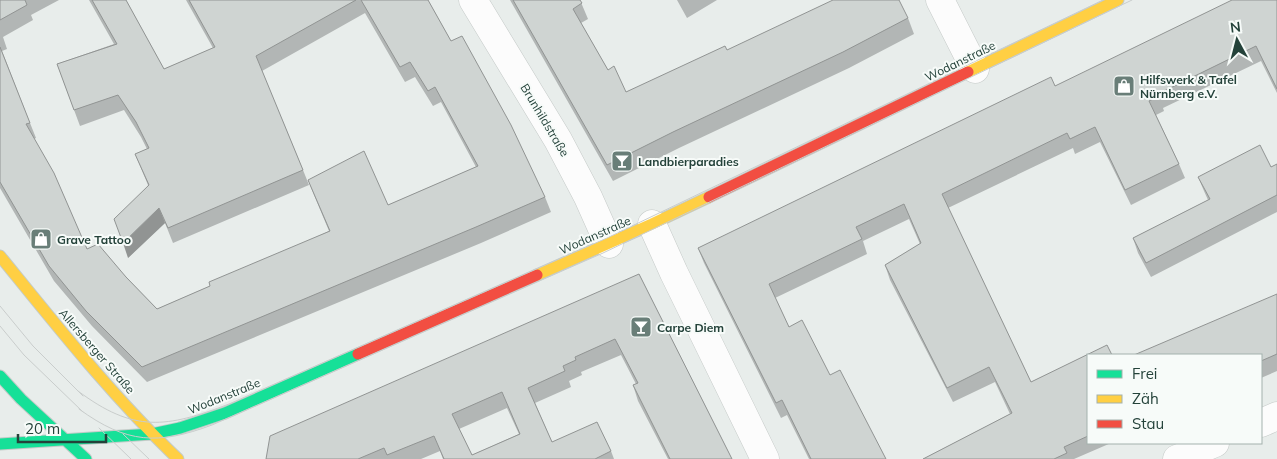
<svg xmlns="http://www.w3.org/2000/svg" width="1277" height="459" font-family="Mulish,sans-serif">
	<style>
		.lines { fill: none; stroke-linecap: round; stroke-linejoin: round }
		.street-casing { stroke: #c5cac8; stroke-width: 29 }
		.fast-casing { stroke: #c3cbc8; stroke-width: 13 }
		.slow-casing { stroke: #c3cbc8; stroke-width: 13 }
		.jam-casing { stroke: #c3cbc8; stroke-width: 13 }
		.street { stroke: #fcfcfc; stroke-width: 28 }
		.fast { stroke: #16e098; stroke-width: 11 }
		.slow { stroke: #ffcf43; stroke-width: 11 }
		.jam { stroke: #f24e42; stroke-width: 11 }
		.tram { stroke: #c9cdcc; stroke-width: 1 }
		.wall { fill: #b2b6b5; fill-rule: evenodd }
		.shaded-wall { fill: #919493 }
		.building { fill: #cfd4d2; stroke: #919493; fill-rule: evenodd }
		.labels { text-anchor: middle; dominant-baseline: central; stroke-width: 4; stroke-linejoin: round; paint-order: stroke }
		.street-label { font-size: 12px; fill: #24423a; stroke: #f7fbf9 }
		.poi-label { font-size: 12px; font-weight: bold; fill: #24423a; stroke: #f7fbf9; text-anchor: start }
	</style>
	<rect width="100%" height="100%" fill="#e8edeb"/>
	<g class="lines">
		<!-- street casing -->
		<g class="street-casing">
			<path id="street" d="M473,0L558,140L588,197L609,244
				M940,0L975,69
				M652,224L674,273L765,459
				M1261,423L1277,416
				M1177,459L1215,443"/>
		</g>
		<!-- fast casing -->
		<g class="fast-casing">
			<path id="fast" d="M0,376L21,399L86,459
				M0,444L152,434L180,428L225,413L358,354"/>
		</g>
		<!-- slow casing -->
		<g class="slow-casing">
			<path id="slow" d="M968,72L1118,0
				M0,256C57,326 113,397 178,459
				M537,275L652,224L709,197"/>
		</g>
		<!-- jam casing -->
		<g class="jam-casing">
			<path id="jam" d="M709,197L968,72
				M358,354L537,275"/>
		</g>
		<!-- street -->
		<use href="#street" class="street"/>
		<!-- fast -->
		<use href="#fast" class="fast"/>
		<!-- slow -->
		<use href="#slow" class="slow"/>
		<!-- jam -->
		<use href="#jam" class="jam"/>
		<!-- tram -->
		<path class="tram" d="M0,306L33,346L83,396
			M0,326L24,355L83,412
			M78,391C134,433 166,428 229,404L607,238L1103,0
			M79,409C127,444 158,445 212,425L603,253L1132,0
			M99,428L131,459
			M123,434L149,459"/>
	</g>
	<!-- wall -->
	<path class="wall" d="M0,0H59L31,15L33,20L3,37L7,49L2,51L30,123L36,138L34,139L87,249L126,277L157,309L210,286L329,231L314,195L308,180L388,205L476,167L441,102L433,106L415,77L405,82L365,13L262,71L303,170L309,185L173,243L165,223L128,258L148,185L135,154L147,149L141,137L124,110L80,126L57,64L114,44L89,0H126L164,69L213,48L186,0H428L451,41L545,197L551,212L481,243L147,382L92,326L54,281L0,188Z
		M510,0H580L588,19L581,23L608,70L626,92L727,50L908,18L914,34L849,68L679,148L613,181Z
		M677,0H717L687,18Z
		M1277,0V93L1261,61L1163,108L1164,111L1156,115L1179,164L1185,178L1131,205L1100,142L1075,154L1073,148L948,208L1031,382L1088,355V443H1111L1074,459H923L1010,414L995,382L953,402L890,280L885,265L920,244L909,219L863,241L867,254L775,298L789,327L830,375L886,459H809L787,415L781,418L704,263L698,248L1055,86Z
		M1277,164V212L1151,277L1138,253L1133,238L1208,200L1204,191L1198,177L1271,167Z
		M639,274L732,459H668L638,401L633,385L636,384L621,355L581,372L582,375L569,381L571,387L535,403L552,442L611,451L614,459H443L440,451L421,459H266ZM507,408L519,434L472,455L459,429Z
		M1277,294V371L1261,378V355Z"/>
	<!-- shaded-wall -->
	<path class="shaded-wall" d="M159,208L165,223L128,258L123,243Z"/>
	<!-- building -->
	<path class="building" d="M0,0H25L27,5L0,20Z
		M92,0H126L164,69L215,47L189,0H356L256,56L303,170L168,228L159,208L123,243L114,219L149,185L135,154L149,148L136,122L118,95L74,110L57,64L117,44Z
		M361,0H428L451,41L462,36L511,125L545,197L476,227L142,367L86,311L49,266L0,182V47L30,123L26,124L54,173L87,249L98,244L126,277L157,309L210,286L209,282L330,231L308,180L364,151L388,205L478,166L435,87L428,91L410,62L400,67Z
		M513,0H580L582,3L573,9L608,70L614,66L626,92L725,46L727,50L833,0H899L908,18L843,52L673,132L607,165Z
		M1232,0H1277V89L1256,46L1158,94L1159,96L1149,101L1179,164L1125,190L1095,127L1070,139L1067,133L942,194L1031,382L1107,345L1112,355H1088V436L1064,447L1067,453L1054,459H923L1012,413L989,367L947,388L885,265L921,243L904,204L856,227L862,239L769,284L789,327L802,320L830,375L840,370L886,459H811L782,400L776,403L698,248L1051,77L1055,86Z
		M1260,145L1271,167L1277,164V195L1146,263L1133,238L1210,199L1198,177Z
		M639,274L732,459H670L633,385L638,383L615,339L575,357L576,360L563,366L565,371L528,388L552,442L597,422L611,451L595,459H444L434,436L387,455L384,448L358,459H266L270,436ZM502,392L520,434L472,455L452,414Z
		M1277,294V354L1261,361V355H1134Z"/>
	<!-- icons -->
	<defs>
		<g id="shop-square" transform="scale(1.125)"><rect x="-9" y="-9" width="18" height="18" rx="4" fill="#697e78" stroke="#f7fbf9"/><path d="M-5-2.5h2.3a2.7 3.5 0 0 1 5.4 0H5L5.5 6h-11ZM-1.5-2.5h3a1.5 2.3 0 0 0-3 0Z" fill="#fff"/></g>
		<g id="bar-square" transform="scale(1.125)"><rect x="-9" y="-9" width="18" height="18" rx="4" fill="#697e78" stroke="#f7fbf9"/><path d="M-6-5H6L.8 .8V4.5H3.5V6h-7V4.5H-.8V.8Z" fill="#fff"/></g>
	</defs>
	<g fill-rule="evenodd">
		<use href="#shop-square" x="1124" y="86"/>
		<use href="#bar-square" x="622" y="161"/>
		<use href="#shop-square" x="41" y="239"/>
		<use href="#bar-square" x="641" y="327"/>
	</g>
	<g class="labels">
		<!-- street labels -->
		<g class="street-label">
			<text transform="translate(960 61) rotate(-26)">Wodanstraße</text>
			<text transform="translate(545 120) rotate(59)">Brunhildstraße</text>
			<text transform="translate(595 235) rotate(-24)">Wodanstraße</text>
			<text transform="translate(97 351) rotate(49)">Allersberger Straße</text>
			<text transform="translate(224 396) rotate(-22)">Wodanstraße</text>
		</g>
		<!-- poi labels -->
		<g class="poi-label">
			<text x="1140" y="79">Hilfswerk &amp; Tafel<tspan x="1140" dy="14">Nürnberg e.V.</tspan></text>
			<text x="638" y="161">Landbierparadies</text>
			<text x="57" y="239">Grave Tattoo</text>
			<text x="657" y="327">Carpe Diem</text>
		</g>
	</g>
	<!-- legend -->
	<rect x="1087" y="354" width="175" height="90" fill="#f7fbf9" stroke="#a3b1ad"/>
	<rect x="1097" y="370" width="25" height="8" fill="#16e098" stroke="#a3b1ad"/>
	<text x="1132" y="379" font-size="15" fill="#24423a">Frei</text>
	<rect x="1097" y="395" width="25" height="8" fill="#ffcf43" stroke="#a3b1ad"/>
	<text x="1132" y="404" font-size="15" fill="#24423a">Zäh</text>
	<rect x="1097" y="420" width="25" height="8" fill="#f24e42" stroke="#a3b1ad"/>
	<text x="1132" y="429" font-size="15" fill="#24423a">Stau</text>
	<!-- north arrow -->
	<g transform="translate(1237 40) rotate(353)" stroke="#f7fbf9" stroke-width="4" paint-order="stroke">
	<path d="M0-4L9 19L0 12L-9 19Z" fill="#24423a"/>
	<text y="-8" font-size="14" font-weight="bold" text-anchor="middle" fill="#24423a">N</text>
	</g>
	<!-- scale -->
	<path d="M18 434v8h88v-8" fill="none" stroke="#24423a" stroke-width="2.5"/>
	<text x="25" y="434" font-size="15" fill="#24423a" stroke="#f7fbf9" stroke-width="4" paint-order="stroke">20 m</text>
</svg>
